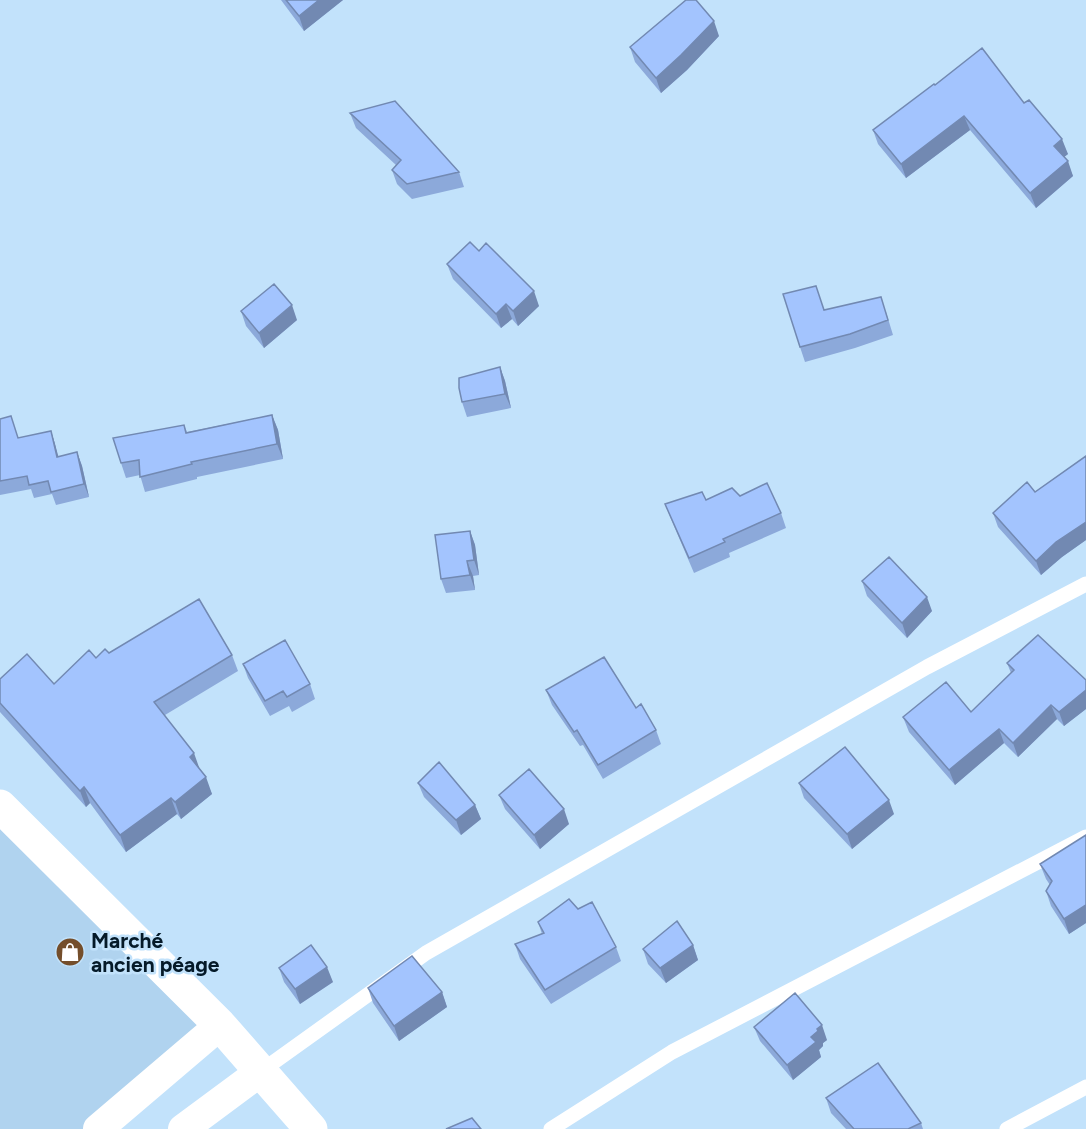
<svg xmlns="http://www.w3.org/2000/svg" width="1086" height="1129" font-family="Figtree,sans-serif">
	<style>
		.built { fill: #b0d3ef }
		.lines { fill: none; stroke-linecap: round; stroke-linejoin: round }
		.lane { stroke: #fff; stroke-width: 15 }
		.street { stroke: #fff; stroke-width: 30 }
		.primary { stroke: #fff; stroke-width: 33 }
		.wall { fill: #8ca9da }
		.shaded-wall { fill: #7289b2 }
		.building { fill: #a3c4fe; stroke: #7289b2; stroke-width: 1.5 }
		.labels { text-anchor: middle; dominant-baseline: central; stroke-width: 5; stroke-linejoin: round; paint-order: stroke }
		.poi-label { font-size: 21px; font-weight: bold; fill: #051a29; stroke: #c2e2fb; text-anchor: start }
	</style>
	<rect width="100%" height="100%" fill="#c2e2fb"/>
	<!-- built -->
	<path class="built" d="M0,811L209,1024L88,1129H0Z"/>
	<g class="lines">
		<!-- lane -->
		<path class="lane" d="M260,1072L426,953L927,667L1086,584
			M551,1129L672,1052L1086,837
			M1007,1129L1086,1087"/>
		<!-- street -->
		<path class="street" d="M98,1129L220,1025
			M183,1129L260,1072"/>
		<!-- primary -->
		<path class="primary" d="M0,806L220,1025L311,1129"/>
	</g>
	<!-- wall -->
	<path class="wall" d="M281,0H343L304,31Z
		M719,36L687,70L661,93L635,62L630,47Z
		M935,85L1024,103L1068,154L1064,157L1073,176L1036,208L970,130L906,178L878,144L873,130Z
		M350,113L459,172L464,187L412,199L397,184L392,170L396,165L356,128Z
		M447,264L539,306L518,326L512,319L501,328L453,279Z
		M824,310L886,312L893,335L855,348L805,362L800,347Z
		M241,311L297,320L264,348L246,326Z
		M500,367L505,381L511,408L467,417L462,402Z
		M272,415L278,430L283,459L197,477V479L145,492L140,475L126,478L121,463L184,425L187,432Z
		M0,419L18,438L51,431L55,444L58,457L77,452L82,466L89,497L56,505L52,494L34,498L31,489L0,495Z
		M1086,456V540L1062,557L1041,575L998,527L993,513L1035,492Z
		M740,496L781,513L786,528L729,553L730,557L694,573L671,519L665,504Z
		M470,531L475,545L479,575L473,576L475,590L446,593L441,579Z
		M862,581L932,611L907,638L867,596Z
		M109,653L232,655L238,671L165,715L200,769L212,794L181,819L177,814L126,852L90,803L86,807L0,712V679L54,684Z
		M1007,663L1086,680V709L1064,726L1057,719L1018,757L1004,743L955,785L909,732L903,717L971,712L1011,673Z
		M243,664L310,684L315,699L292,712L289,706L270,716L248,678Z
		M546,690L636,708L656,730L661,744L603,779L583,745L580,746L552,705Z
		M418,783L475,805L481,819L461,835L424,797Z
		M799,783L894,814L852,849L804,798Z
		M499,795L569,824L540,849L505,809Z
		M1086,835V923L1069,934L1051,906L1046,891L1050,885L1046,879L1040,864Z
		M578,909L616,947L621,961L551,1004L520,959L515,944L542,934L538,922Z
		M693,945L698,960L666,983L648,964L643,949Z
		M279,968L333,982L300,1004L284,982Z
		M368,988L442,992L447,1007L399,1041L373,1003Z
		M754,1027L827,1040L823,1043V1046L819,1050L821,1057L793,1080L760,1041Z
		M826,1098L921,1123L923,1129H846L831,1113Z"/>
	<!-- shaded-wall -->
	<path class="shaded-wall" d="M319,0H343L304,31L299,16Z
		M714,21L719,36L687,70L661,93L656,78Z
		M964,116L970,130L906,178L901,164Z
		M1062,139L1068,154L1059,161L1054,146Z
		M1068,161L1073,176L1036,208L1030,193Z
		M534,291L539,306L518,326L513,311Z
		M506,304L512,319L501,328L496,314Z
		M292,305L297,320L264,348L259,333Z
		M500,367L505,381L511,408L505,394Z
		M272,415L278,430L283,459L277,444Z
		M51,431L55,444L62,470L57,457Z
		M77,452L82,466L89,497L84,484Z
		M1086,522V540L1062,557L1041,575L1036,561L1056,542Z
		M470,531L475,545L479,575L474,560Z
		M467,561L473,576L475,590L470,575Z
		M927,597L932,611L907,638L902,623Z
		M1086,690V709L1064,726L1059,712Z
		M1051,705L1057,719L1018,757L1013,743Z
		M999,729L1004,743L955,785L949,770Z
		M194,753L200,770L190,757Z
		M206,777L212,794L181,819L175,802Z
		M84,787L90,803L86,807L80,791Z
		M171,798L177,814L126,852L120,835Z
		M889,800L894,814L852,849L847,834Z
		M475,805L481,819L461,835L456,820Z
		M564,809L569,824L540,849L534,835Z
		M1086,905V923L1069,934L1064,919Z
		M693,945L698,960L666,983L660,968Z
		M327,967L333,982L300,1004L295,989Z
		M442,992L447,1007L399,1041L394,1026Z
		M822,1025L827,1040L823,1043V1046L819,1050L821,1057L793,1080L787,1065L811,1037L817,1029Z"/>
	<!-- building -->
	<path class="building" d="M286,0H319L299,16Z
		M686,0H696L714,21L681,55L656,78L630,47Z
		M982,48L1024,103L1029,100L1062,139L1054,146L1068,161L1030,193L964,116L901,164L873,130L934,84L935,85Z
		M395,101L459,172L407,184L392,170L401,160L350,113Z
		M470,242L479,251L486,243L534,291L513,311L506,304L496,314L447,264Z
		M274,284L292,305L259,333L241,311Z
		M816,286L824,310L881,297L888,320L850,334L800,347L783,294Z
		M500,367L505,394L462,402L459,388V378Z
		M272,415L277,444L191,462L192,464L140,477L139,460L121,463L113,438L184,425L186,433Z
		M11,416L18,438L51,431L57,457L77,452L84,484L51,492L48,481L29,485L27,476L0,481V419Z
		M1086,456V522L1056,542L1036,561L993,513L1027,482L1035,492Z
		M767,483L781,513L723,539L725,542L689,558L665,504L702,492L706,500L732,488L740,496Z
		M470,531L474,560L467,561L470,575L441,579L435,535Z
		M889,557L927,597L902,623L862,581Z
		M199,599L232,655L154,702L194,753L190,757L206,777L175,802L171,798L120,835L84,787L80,791L0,703V679L27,654L54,684L89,650L96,658L105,649L109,653Z
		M1038,635L1086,680V690L1059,712L1051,705L1013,743L999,729L949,770L903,717L946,682L971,712L1014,670L1007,663Z
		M285,640L310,684L287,697L283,691L265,701L243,664Z
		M604,657L636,708L641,704L656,730L598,765L577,730L574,732L546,690Z
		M845,747L889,800L847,834L799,783Z
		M439,762L475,805L456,820L418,783Z
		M529,769L564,809L534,835L499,795Z
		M1086,835V905L1064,919L1046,891L1052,881L1040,864Z
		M569,899L578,909L592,902L616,947L545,990L515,944L544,933L538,922Z
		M677,921L693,945L660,968L643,949Z
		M311,945L327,967L295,989L279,968Z
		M412,956L442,992L394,1026L368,988Z
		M795,993L822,1025L817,1029L818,1031L811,1037L816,1042L787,1065L754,1027Z
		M878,1063L921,1123L908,1129H854L826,1098Z
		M472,1118L481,1129H446Z"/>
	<!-- icons -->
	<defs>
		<g id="shop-disc" transform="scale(1.5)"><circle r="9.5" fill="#744e2b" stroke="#c2e2fb"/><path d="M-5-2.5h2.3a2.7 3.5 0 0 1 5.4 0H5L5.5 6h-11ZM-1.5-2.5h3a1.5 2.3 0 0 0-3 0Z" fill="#fff"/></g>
	</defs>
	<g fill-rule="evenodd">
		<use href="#shop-disc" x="70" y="952"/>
	</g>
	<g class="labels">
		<!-- poi labels -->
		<g class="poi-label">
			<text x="91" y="940">Marché<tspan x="91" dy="24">ancien péage</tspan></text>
		</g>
	</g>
</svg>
